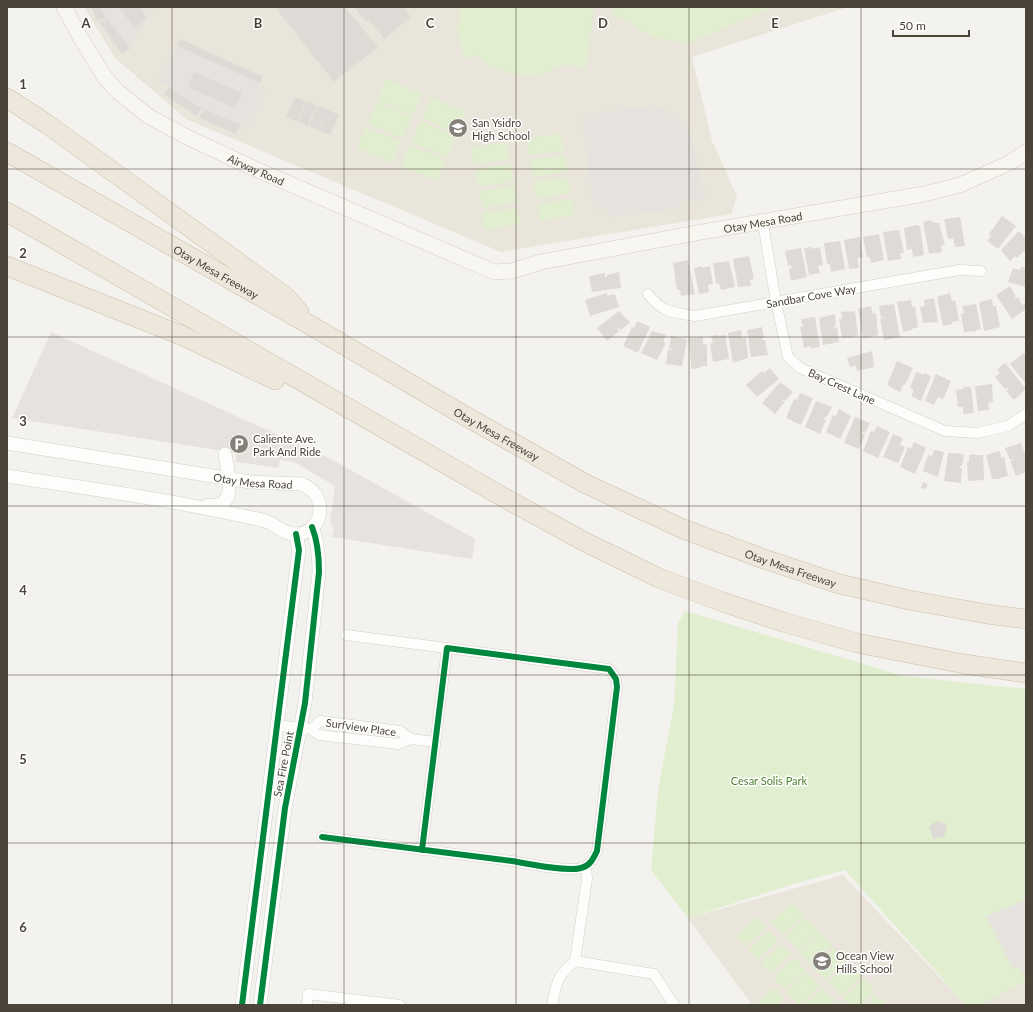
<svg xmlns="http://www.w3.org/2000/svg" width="1033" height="1012" font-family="Lato,sans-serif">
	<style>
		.education { fill: #eae5da }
		.green { fill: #e1eecf }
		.parking { fill: #e6e3df }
		.building { fill: #dedbd6 }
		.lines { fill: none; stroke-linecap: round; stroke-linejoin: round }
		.minor-casing { stroke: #d2d0cb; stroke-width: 11 }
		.tertiary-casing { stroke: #d2d0cb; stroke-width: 14 }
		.secondary-casing { stroke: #d3cfc5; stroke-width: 16 }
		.motorway-casing { stroke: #ccbfa9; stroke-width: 20 }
		.minor { stroke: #fdfdfc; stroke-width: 10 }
		.tertiary { stroke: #fdfdfc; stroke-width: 13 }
		.secondary { stroke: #f7f6f1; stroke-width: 15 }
		.motorway { stroke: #ede8db; stroke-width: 19 }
		.cycleway-casing { stroke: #fff; stroke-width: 8 }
		.cycleway { stroke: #00873e; stroke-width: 6 }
		.grid { fill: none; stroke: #4b4439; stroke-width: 1; stroke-opacity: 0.55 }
		.labels { text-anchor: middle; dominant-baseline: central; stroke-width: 3; stroke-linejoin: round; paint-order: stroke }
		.poi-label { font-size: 11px; fill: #4b4439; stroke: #fff; text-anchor: start }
		.street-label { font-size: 11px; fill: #4b4439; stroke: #fff }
		.park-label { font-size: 11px; fill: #4a7f2a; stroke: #fff }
		.grid-label { font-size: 13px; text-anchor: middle; font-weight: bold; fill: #4b4439; stroke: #fff; stroke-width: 3; stroke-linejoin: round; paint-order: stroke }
	</style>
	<rect width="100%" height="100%" fill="#f4f2ee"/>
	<!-- education -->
	<path class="education" d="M84,7H848L692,57L712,141L737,196L731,214L501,252L186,119L115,58Z
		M843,875L966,1005H752L688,918Z
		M1026,976V1005H978Z"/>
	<!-- green -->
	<path class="green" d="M460,7H594L586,69C580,67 570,63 564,65C555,67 547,73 538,75C523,79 485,70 478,55L464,58L456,26L461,25L459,17Z
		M613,7H775L689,43L655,38L612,13Z
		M386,79L422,94L413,115L377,100Z
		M431,97L466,112L457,133L422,118Z
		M377,102L412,117L403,138L368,124Z
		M420,121L456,136L447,157L412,142Z
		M366,127L401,142L392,163L357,148Z
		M561,133L564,150L529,155L526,139Z
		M506,142L509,159L474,165L471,148Z
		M410,145L446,160L437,181L401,166Z
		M565,155L568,171L533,177L530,160Z
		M510,164L513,181L478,187L475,170Z
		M568,177L571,193L536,199L533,182Z
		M514,186L517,202L482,208L479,191Z
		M572,199L575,215L540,221L537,204Z
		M517,208L520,224L485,230L482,213Z
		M685,611L904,676L1026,689V981L980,1005H966L845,870L797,883L688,918L651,870L658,791L674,704L678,623Z
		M792,902L804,916L783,935L771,921Z
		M756,917L766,928L745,946L736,936Z
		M806,917L819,931L798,950L785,937Z
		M769,931L778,941L758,960L748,950Z
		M820,932L833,946L812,965L799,952Z
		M781,944L791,954L770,973L761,963Z
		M834,948L847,961L826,980L813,967Z
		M794,957L806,971L785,990L773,977Z
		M849,963L861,976L840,996L828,982Z
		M808,972L820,986L799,1005L787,992Z
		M863,978L875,992L861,1005H849L842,998Z
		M774,988L784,998L776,1005H756Z
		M822,988L835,1001L831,1005H803Z
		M875,996L879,1000L881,998L886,1004L888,1002L891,1005H866Z"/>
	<!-- parking -->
	<path class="parking" d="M91,7H153L131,48L122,54L100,23Z
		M180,39L263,77L258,87L266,91L248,129L240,125L236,134L199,117L164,94L169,86L159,81Z
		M652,106L663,109L681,121L689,129L706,198L697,201L681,200L682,208L608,217L606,208L594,209L581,115Z
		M51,332L329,458L475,539L472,559L332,537L334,528L330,523L335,486L294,462L280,460L278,468L236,462V453L12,418Z
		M1026,900V976H1024L1019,966L1013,969L986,916Z"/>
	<!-- building -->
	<path class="building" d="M91,7H101L106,17L98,21Z
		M119,7H139L147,19L134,28Z
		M275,7H345L378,47L334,82Z
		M354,7H395L397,8L403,7L411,17L384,39L369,20L366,22Z
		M107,18L130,49L122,54L100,23Z
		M180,39L263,77L260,83L177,46Z
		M194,72L242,93L235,108L188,87Z
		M169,87L201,108L196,116L164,94Z
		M295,97L305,101L297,122L286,117Z
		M306,101L316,105L308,126L298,122Z
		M317,106L328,110L319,131L309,126Z
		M204,109L240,125L236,134L200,118Z
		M328,110L339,115L330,135L320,131Z
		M1002,216L1016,226L998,249L987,241L991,236L989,234Z
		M960,217L965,246L955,247L953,238L948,239L944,219Z
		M931,220L932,222L936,223H939L945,245H941L942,252L929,254L923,222Z
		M916,225L920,226L924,255L913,257L912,249L907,250L904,228Z
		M899,230L904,253H900L901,259L888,261L883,232Z
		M1019,231L1026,238V249L1017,258L1015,256L1010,261L1001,250Z
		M879,234L884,260L871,263L870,257H867L863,237Z
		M860,237L863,257L857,258L859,268L849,269L844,240Z
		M840,241L845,269L831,272L830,264H827L824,243Z
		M812,247V249L820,247L823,265L818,266L820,273L809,275L804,248Z
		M801,248L807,277L791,281L789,269L792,268L791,265L788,266L785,251Z
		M749,256L754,279L750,280L751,286L738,287L733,259Z
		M688,260L695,294L681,296L680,290H677L673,263Z
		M729,261L735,287L721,290L719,283L716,284L713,263Z
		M702,266V268L710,266L713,284L708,285L709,292L699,294L694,268Z
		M1021,267L1026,268V287L1008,282L1013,268L1020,270Z
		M619,272L621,288L592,292L589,276L605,273V277H607V275Z
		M1010,286L1016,297L1014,298L1015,299L1018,297L1022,305L1026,302L1025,310L1012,319L996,295Z
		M607,293V296L615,294L619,307L590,316L585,300Z
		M950,293L952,301L955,300L959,321L952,322V324L943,326L937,297Z
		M934,298L938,322L923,323L920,307L925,306L924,300Z
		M992,299L993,306H996L1000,327L984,331L979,302Z
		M911,300L912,307L915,306L918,327L912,329V330L903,332L897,302Z
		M894,304L900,337L884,340L880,319L883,318V317L881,318L879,306Z
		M976,304L981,329L976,330V331L964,332L961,314L964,313L962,306Z
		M871,306L873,314L876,313L878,335L863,339L858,309Z
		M619,311L630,322L621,330L619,328L617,329L619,331L607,341L597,328Z
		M847,311V312L855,311L858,335L849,338V337L842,338L839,319H842L841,312Z
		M835,314L836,326H834V328L837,327L839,342L823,345L819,318Z
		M815,317L820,347L811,348L810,346L804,348L800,327H803L801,319Z
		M637,321L650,327L638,353L623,346L632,327L634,328Z
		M762,327L764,338L762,339V340H765L768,355L751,357L747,330Z
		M741,330L742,338L746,337L748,358L733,363L728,333Z
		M652,331L666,335L663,342L666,343L657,360L641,353Z
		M718,335V336L725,335L729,359L713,362L710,344L713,343L711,336Z
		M671,336L687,339L682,366L666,364L668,349L671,350L672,349L669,348Z
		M703,337V345L707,344V366H700L701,368L692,369L691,367L689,338Z
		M872,351L874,367L857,371L856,366L850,367L847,358Z
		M1024,353L1026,356V384L1010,364Z
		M897,361L913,368L905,385H903L900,392L887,385Z
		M1005,363L1026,389L1014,400L1006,391L1008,389L1007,387L1005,389L995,377L1000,373L997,369Z
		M770,368L779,379L757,397L746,385L762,371L764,373Z
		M916,372L923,375L924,373L931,376L921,401L911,396L914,390L910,388Z
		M936,374L951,381L943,399L938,397L934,405L925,401Z
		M780,382L793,392L785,401L783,399L782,401L785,402L775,414L762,403Z
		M992,384L993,402L988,403L989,410L978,411L975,386Z
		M963,387H971L974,413L963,414V407H958L956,390L964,389Z
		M800,393L813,398L801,425L786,418L794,399L797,400Z
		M816,401L832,407L826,418L824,417L823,419L826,420L820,434L805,427Z
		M839,409L851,416L840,439L826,432L833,415L836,416Z
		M855,417L870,423L865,433L863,432L862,434L865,435L859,449L844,443Z
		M877,426L890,432L878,458L863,451L871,431L874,432Z
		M893,434L903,438L900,445L905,447L898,463L883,457Z
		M914,442L926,448L915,474L900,467L908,447L911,449Z
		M1021,443L1026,457V472L1016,476L1010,461L1013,460L1012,459L1010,460L1005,448Z
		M934,450L944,452L938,477L923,471L928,455L932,456Z
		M1000,451L1001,458L1004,457L1008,476L1000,478V479H992L986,455Z
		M948,453L964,454L962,466H960L959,468H962L961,483L944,481Z
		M975,454V455H983L984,480L968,481L967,462H969V455Z
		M923,482L928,484L926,489L921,488Z
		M937,821L947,825L944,837L933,839L929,827Z"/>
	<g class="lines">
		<!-- minor casing -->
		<g class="minor-casing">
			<path id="minor" d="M763,223L776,302L788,357L800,368L945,431L977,433L1008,426L1026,414
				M648,294C663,313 671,312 695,316L959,270L981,271
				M346,635L447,648
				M276,725L311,729L319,735L398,744L411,739L435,742
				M311,729L320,721L400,731L411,739
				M322,837C385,845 448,853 512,861C529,864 566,872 581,868C590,866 593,859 597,851L617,687L616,679L609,669L447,648L422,850
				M575,961L587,879L586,867
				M307,1005L308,994L400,1005
				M552,1005C557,983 556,976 575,961L654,974L674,1005"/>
		</g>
		<!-- tertiary casing -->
		<g class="tertiary-casing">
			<g id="tertiary">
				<path id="s1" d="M7,443L250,482L301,484C329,493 325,533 296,534C286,535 280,528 272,524C264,519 252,518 243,516C165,499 86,488 7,476"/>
				<path d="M208,505C211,505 214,506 217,505C237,503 227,466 225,454"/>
				<path d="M242,1005L299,550L296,534"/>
				<path d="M260,1005L285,808L305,703L319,572C319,557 318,542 312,527"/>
			</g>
		</g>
		<!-- secondary casing -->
		<g class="secondary-casing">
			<g id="secondary">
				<path id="s2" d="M64,7L80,37L104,76L117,91L148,116L187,137L251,167L494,272L512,271L541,262L696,233L924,194L960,185L1009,163L1026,152"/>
			</g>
		</g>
		<!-- motorway casing -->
		<g class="motorway-casing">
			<g id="motorway">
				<path d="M7,98L47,124L286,297L299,312"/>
				<path id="s3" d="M7,152L310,325L460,413L586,484L683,529L764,559L836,583L909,600L987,614L1026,619"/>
				<path d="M7,212L510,501L585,542L659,578L720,601L783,622L857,643L964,664L1026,673"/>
				<path d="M7,266L183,336L275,380"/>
			</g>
		</g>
		<!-- minor -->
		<use href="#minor" class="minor"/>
		<!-- tertiary -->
		<use href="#tertiary" class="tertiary"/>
		<!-- secondary -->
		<use href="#secondary" class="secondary"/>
		<!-- motorway -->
		<use href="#motorway" class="motorway"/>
		<!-- cycleway casing -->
		<g class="cycleway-casing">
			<path id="cycleway" d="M322,837C385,845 448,853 512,861C529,864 566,872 581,868C590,866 593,859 597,851L617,687L616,679L609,669L447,648L422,850
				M242,1005L299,550L296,534
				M260,1005L285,808L305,703L319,572C319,557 318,542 312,527"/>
		</g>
		<!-- cycleway -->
		<use href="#cycleway" class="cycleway"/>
	</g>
	<!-- grid -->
	<path class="grid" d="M172,7V1005M344,7V1005M516,7V1005M689,7V1005M861,7V1005M7,169H1026M7,337H1026M7,506H1026M7,675H1026M7,843H1026"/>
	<!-- icons -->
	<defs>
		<g id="school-disc" transform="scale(1)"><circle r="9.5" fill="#868178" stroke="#fff"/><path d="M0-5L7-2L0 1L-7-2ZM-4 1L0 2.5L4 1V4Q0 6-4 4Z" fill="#fff"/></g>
		<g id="parking-disc" transform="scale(1)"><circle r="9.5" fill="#868178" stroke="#fff"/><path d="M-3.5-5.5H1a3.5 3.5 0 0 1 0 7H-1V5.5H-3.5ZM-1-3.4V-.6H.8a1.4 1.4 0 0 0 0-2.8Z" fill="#fff"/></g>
	</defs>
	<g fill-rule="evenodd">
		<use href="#school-disc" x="458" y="128"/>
		<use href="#parking-disc" x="239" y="444"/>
		<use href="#school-disc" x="822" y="961"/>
	</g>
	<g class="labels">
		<!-- poi labels -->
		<g class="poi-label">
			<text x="472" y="122">San Ysidro<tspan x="472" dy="13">High School</tspan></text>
			<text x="253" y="438">Caliente Ave.<tspan x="253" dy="13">Park And Ride</tspan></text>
			<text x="836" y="955">Ocean View<tspan x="836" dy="13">Hills School</tspan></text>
		</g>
		<!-- street labels -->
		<g class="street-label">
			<text stroke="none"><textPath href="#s2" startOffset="260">Airway Road</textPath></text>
			<text stroke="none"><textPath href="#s2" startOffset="793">Otay Mesa Road</textPath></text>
			<text stroke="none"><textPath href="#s3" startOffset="241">Otay Mesa Freeway</textPath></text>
			<text transform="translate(811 296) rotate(-10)">Sandbar Cove Way</text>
			<text transform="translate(842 386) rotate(24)">Bay Crest Lane</text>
			<text stroke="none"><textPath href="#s3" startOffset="565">Otay Mesa Freeway</textPath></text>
			<text stroke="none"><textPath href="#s1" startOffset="249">Otay Mesa Road</textPath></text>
			<text stroke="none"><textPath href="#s3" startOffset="889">Otay Mesa Freeway</textPath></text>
			<text transform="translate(361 727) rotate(8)">Surfview Place</text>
			<text transform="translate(283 764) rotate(-79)">Sea Fire Point</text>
		</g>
		<!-- park labels -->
		<g class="park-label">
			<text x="769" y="780">Cesar Solis Park</text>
		</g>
	</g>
	<g class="grid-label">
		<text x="86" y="28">A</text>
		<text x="258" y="28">B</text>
		<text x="430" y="28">C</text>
		<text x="603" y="28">D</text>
		<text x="775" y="28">E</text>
		<text x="23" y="89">1</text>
		<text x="23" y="258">2</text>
		<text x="23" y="426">3</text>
		<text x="23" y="595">4</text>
		<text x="23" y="764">5</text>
		<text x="23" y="932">6</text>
	</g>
	<!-- border -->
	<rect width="1033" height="1012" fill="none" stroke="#4b4439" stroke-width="16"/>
	<!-- scale -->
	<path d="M893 30v6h76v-6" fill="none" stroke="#4b4439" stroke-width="2"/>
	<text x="899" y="30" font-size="12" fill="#4b4439" stroke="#ffffff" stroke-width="3" paint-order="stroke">50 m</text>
</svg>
